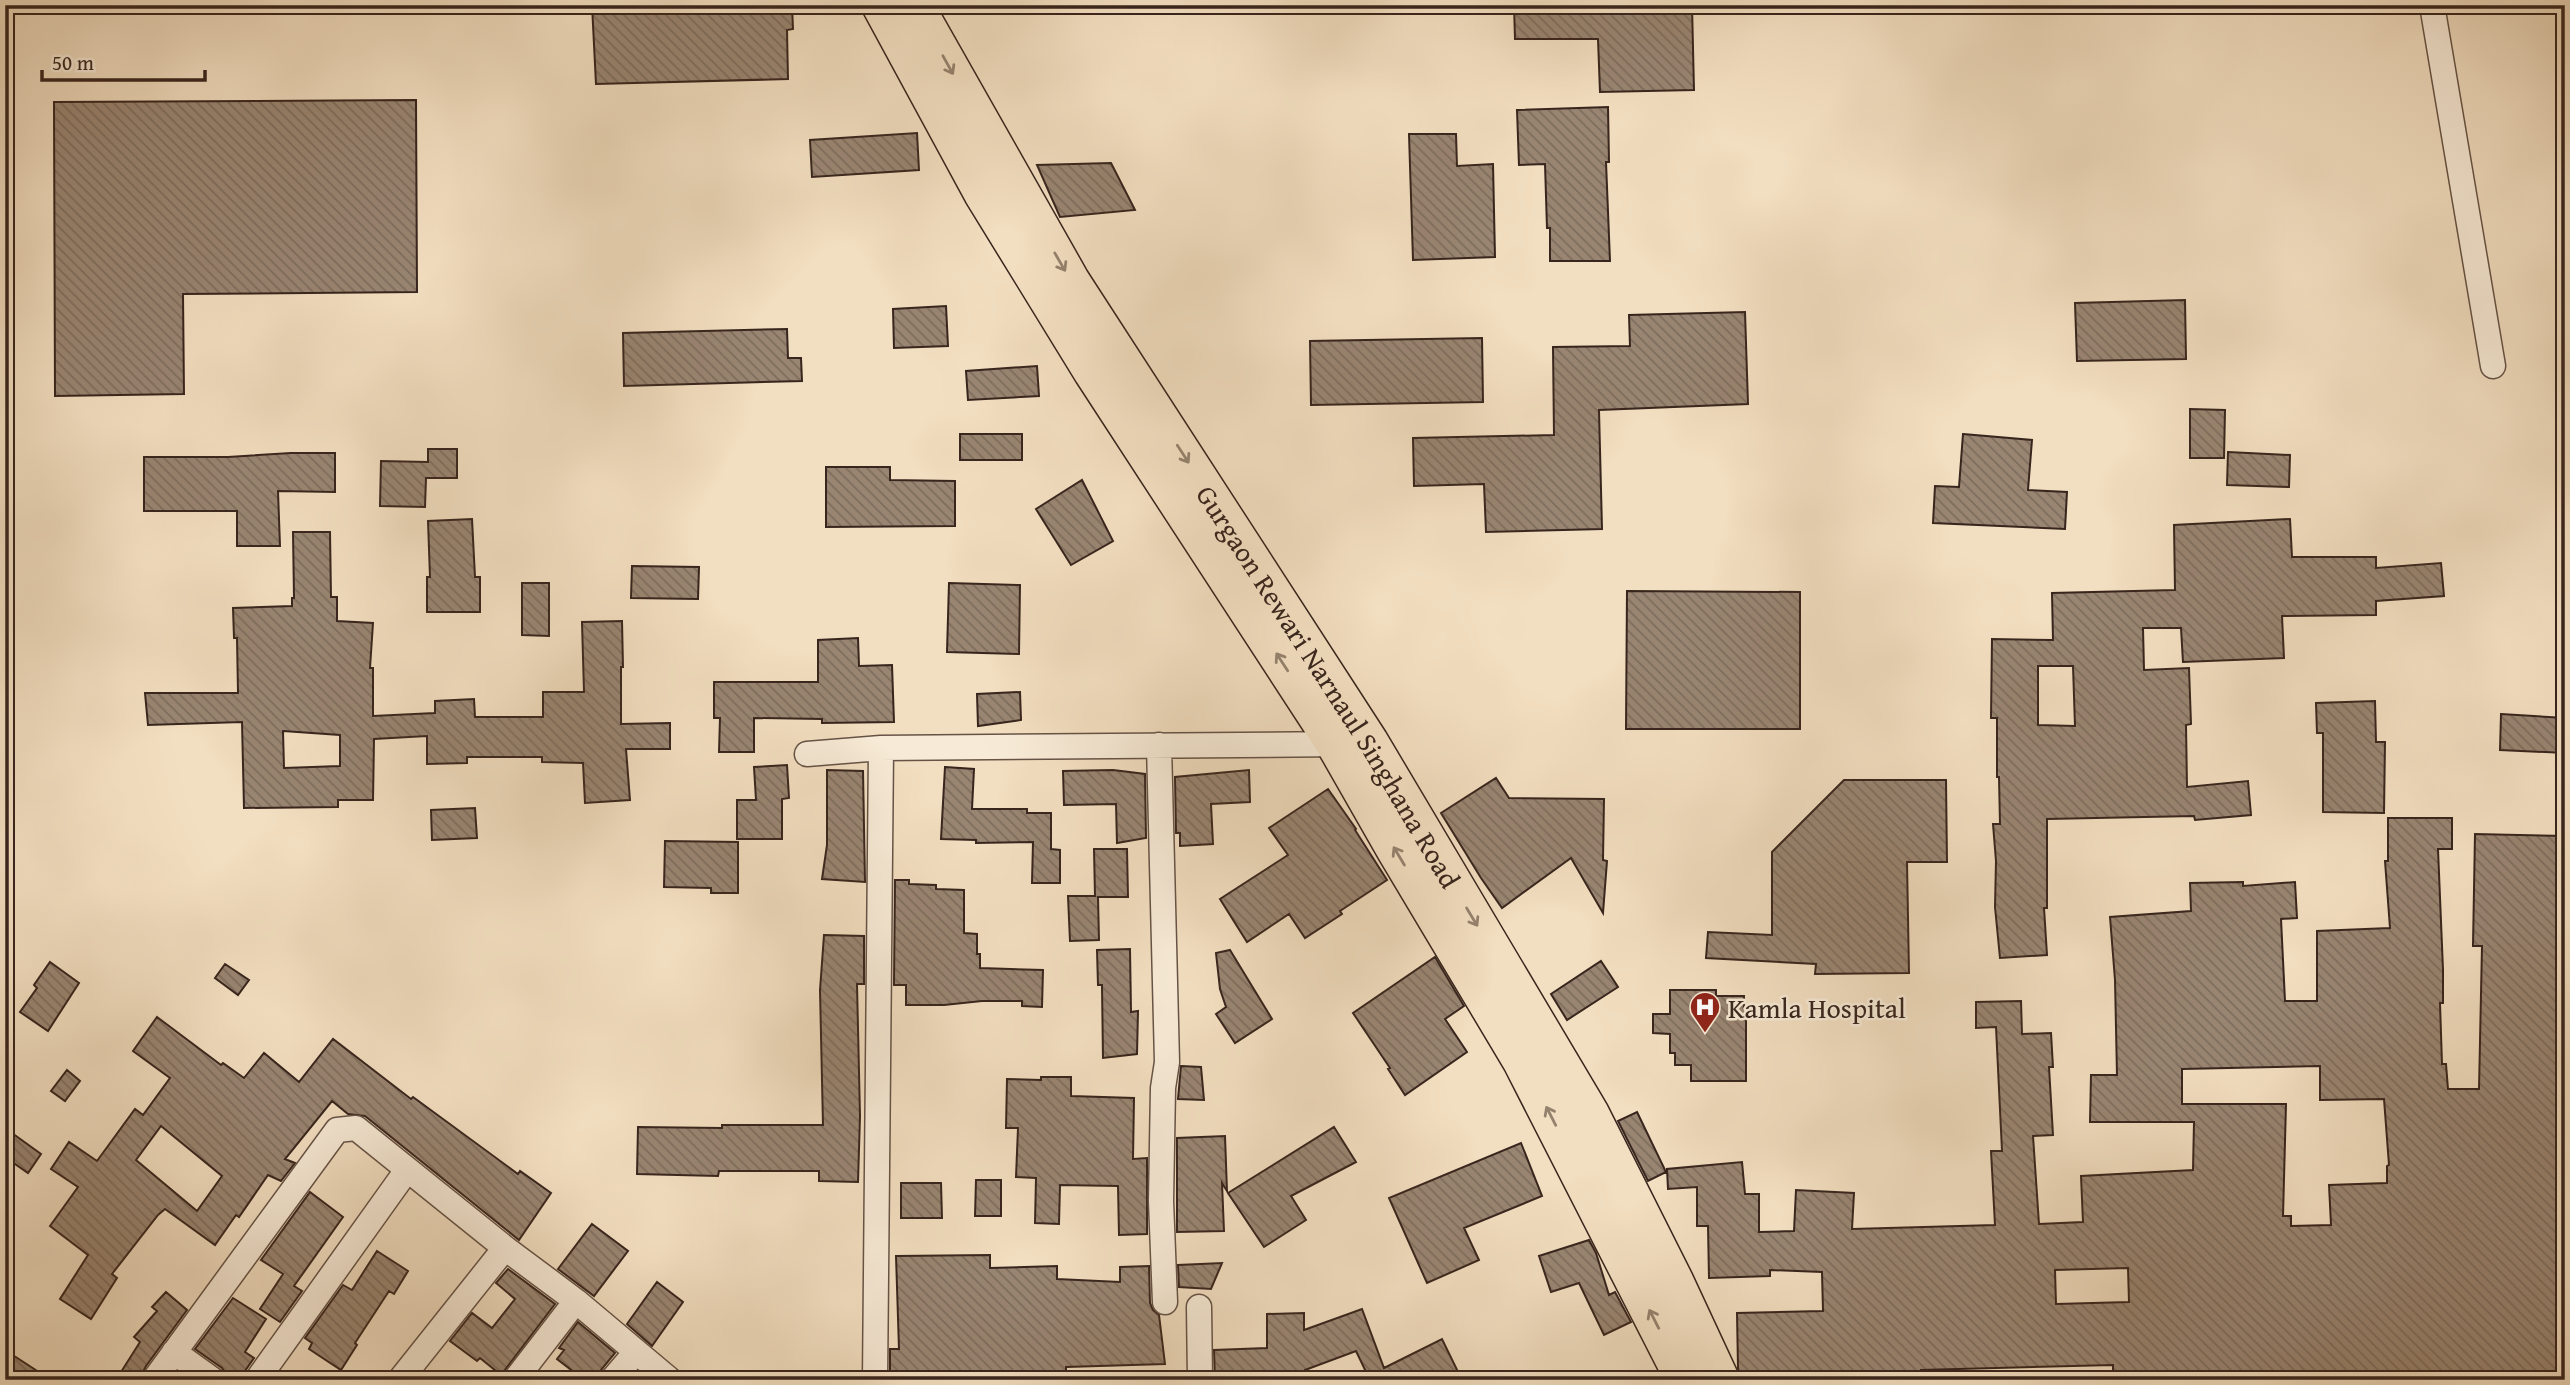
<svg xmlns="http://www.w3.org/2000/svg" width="2570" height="1385" font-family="'Gentium Book Plus',serif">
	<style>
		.building { fill: url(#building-back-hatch); stroke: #38251d; stroke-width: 2; fill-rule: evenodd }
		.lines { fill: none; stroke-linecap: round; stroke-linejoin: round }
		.street-casing { stroke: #665346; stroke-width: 27 }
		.highway-casing { stroke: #38251d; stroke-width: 41 }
		.street { stroke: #f7ead6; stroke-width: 24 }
		.highway { stroke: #f2dec0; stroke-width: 38 }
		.oneway { stroke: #95826e }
		.labels { text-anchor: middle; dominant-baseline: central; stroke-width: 5; stroke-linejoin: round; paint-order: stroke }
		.street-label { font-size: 28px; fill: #38251d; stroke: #f7ead6 }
		.poi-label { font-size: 28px; fill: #38251d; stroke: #f7ead6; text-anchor: start }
	</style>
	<defs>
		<pattern id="building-back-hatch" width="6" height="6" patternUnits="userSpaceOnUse" patternTransform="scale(1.75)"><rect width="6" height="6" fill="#998572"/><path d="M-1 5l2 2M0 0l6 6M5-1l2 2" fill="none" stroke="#7e6d5d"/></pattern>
	</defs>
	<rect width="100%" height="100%" fill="#f2dec0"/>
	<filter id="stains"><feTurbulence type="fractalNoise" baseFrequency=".00286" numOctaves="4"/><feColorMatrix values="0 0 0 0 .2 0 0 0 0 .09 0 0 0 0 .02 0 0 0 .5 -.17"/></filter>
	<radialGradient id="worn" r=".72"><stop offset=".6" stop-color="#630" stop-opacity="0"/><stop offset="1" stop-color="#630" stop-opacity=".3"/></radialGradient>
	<!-- building -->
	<path class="building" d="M592,5H792L793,29L787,30L788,79L596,84Z
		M1514,5H1692L1694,90L1600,92L1598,39H1515Z
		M416,100L417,292L183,294L184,394L55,396L54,102Z
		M1608,107L1609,162H1606L1610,261H1550V228H1547L1545,164L1519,165L1517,110Z
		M917,133L919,170L812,177L810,140Z
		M1409,134H1456L1457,166L1493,164L1495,257L1413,260Z
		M1111,163L1135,210L1060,217L1037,165Z
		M2185,300L2186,359L2077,361L2075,303Z
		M946,306L948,346L894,348L893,309Z
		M1745,312L1748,404L1599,410L1602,529L1486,532L1484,484L1414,486L1413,438L1554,435L1553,347L1630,346L1629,315Z
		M787,329L788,358H801L802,381L624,386L623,333Z
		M1482,338L1483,402L1311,405L1310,341Z
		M1037,366L1039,396L968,400L966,371Z
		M2190,409L2225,410L2224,458H2190Z
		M960,434H1022V460H960Z
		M1963,434L2032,440L2028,490L2067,492L2065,529L1933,523L1935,486L1959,487Z
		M428,449H457V478H426L425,507L380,506L381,461L428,462Z
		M2228,452L2290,455L2289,487L2227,485Z
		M291,453H335V492L278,491L280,546H237V511H144V457H228Z
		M826,467H890V480L955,481V526L826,527Z
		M1082,480L1113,541L1071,565L1036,509Z
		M472,519L475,577H480V612H427V577H430L428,521Z
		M2290,519L2292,557H2376V568L2441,563L2444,596L2376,601V615L2282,616L2284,658L2183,662L2181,628H2143L2144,670L2189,668L2191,724L2186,725L2187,787L2248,781L2251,815L2195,820L2194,816L2047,819V908H2044L2047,955L2000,958L1995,907L1996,861L1993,824H2000L1999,777H1997V718H1991L1992,639L2053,640L2052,593L2175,590L2174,525ZM2038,666H2073L2075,726L2038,725Z
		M293,532H330L331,597H337V621L373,623L370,668H373V716L435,713V701L474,699L475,717H543V692H584L582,622L622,621L623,667H621V724L670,723V749H626L630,800L585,803L583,763L542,762V757H467V763L427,764V736L374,739L373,800H338V807L244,808L242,722L148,725L145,693H238L237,638H234L233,608L292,606V598H294ZM283,731L340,735V766L284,768Z
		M632,566L699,567L698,599L631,598Z
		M522,583H549V636L522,635Z
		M949,583L1020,585L1019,654L947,652Z
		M1627,591L1800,592V729H1626Z
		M858,638L859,666L892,665L894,722L822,723V719L754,718V752H719L720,718H714V682H818V640Z
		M1020,692L1021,720L978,726L977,694Z
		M2375,701L2376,742H2385L2384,813L2323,812V733H2317L2316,703Z
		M2501,714L2565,718V753L2500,750Z
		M787,765L789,798L782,799V839H737V800H756L754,767Z
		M945,767L974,769L972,809H1027V813H1051V849L1060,850V883H1032L1033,842L976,843V840L941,839Z
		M827,770L863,771L865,882L822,879L827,845Z
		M1113,770L1145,774L1146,838L1117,843L1116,804L1064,805L1063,771Z
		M1249,770L1250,802L1211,804L1213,844L1180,846V833H1176L1175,777Z
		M1496,778L1509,798L1604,799L1603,860L1607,861L1603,913L1571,858L1502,908L1481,878L1441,813Z
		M1844,780H1946L1947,862H1907L1909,973L1815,974L1816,964L1706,958L1708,932L1772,935V852Z
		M1328,789L1356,829L1355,830L1387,880L1340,911L1342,914L1305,938L1289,914L1247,942L1220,899L1288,855L1269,828Z
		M475,808L477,838L432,840L431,810Z
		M2388,818H2452V849H2438L2443,970V1003H2440L2442,1064H2446L2448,1089H2479L2482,946H2473L2475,834L2565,836V1070H2559L2561,1137H2565V1380H2113V1365L1921,1370V1380H1741L1738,1368L1737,1313L1823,1311L1822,1272L1770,1270V1276L1709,1278L1708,1226H1697V1187L1668,1189L1667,1169L1742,1162L1745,1194H1759V1232L1794,1231L1796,1190L1854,1193L1852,1229L1995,1225L1991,1151H2002L1996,1027L1976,1028V1002L2021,1001L2022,1034L2051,1033L2053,1067H2049L2053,1135L2033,1136L2039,1224L2083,1222L2081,1176L2193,1170L2194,1122H2090L2091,1075H2117L2115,980L2110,917L2191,911L2190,883L2243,882V886L2295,882L2297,918L2281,919L2285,1001H2317V931L2390,928L2385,861H2388ZM2320,1066V1100L2384,1099L2389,1165L2387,1166V1183L2329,1185L2331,1225L2291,1226V1216H2283L2286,1104H2182V1069ZM2128,1268L2129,1302L2056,1304L2055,1270Z
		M665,841L738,842V893H711V888L664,887Z
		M1094,849H1127L1128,897H1098L1099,940L1070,941L1068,896H1095Z
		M895,880H909V884L936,885V889L964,890V933L977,934V954H980V968L1043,970L1042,1007L1022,1006V1001H982L944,1005H906V985H894Z
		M824,935L864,936V984H857L860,1116L858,1182L819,1181V1171H719L718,1176L637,1174L638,1127L722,1128V1125H823L820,990Z
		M1130,949L1131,1012L1138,1011L1137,1054L1103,1058L1102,985H1098L1097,950Z
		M1230,950L1272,1019L1235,1043L1216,1014L1226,1007L1220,989L1216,953Z
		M1435,957L1464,1006L1445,1019L1467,1052L1405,1095L1388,1069L1390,1068L1353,1013Z
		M1601,961L1618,987L1567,1020L1551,994Z
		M50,962L79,983L48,1031L20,1012L37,988L34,985Z
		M225,964L249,980L238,995L215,978Z
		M1670,990H1716V996H1744V1007H1746V1081H1691V1065H1675V1053H1670V1034L1653,1033V1014H1670Z
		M157,1017L221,1065L223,1063L244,1078L264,1053L299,1082L333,1039L411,1099L413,1097L518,1174L520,1171L551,1193L519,1240L365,1116L348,1114L332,1101L285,1159L295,1163L281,1181L268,1175L239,1217L236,1215L215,1245L165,1209L158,1215L112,1274L117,1278L91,1319L60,1299L88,1255L50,1226L78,1187L51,1169L69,1142L97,1161L135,1109L143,1115L170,1078L133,1051ZM161,1126L222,1176L197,1211L136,1160Z
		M1181,1066L1201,1067L1204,1100L1178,1099Z
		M67,1070L80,1081L65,1101L51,1091Z
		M1041,1077H1071V1096L1134,1098L1133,1159L1147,1158V1234L1119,1235L1118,1186L1060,1185L1059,1224L1035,1223L1036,1178L1016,1177L1018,1128H1006L1007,1079L1041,1080Z
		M1637,1112L1666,1172L1648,1181L1618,1121Z
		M1334,1127L1356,1162L1291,1196L1306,1220L1264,1247L1228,1193Z
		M5,1128L41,1154L28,1173L5,1157Z
		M1225,1136L1227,1191L1222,1183L1224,1231L1177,1232V1138Z
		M1521,1143L1542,1196L1464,1228L1479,1260L1427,1283L1389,1198Z
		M976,1180H1001V1216H975Z
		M901,1183H941L942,1218H901Z
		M310,1192L343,1217L294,1286L302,1291L280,1322L260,1309L283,1274L261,1260Z
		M592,1224L628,1251L594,1296L558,1269Z
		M1589,1240L1596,1253L1609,1295L1615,1292L1631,1322L1604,1335L1579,1283L1551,1292L1539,1256Z
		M377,1251L408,1271L394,1294L389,1291L355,1343L357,1345L341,1370L309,1349L312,1343L305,1338L343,1285L352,1290Z
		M990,1255V1268L1057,1266V1279L1120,1282V1267L1149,1266L1150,1303L1153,1310L1159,1315L1165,1364L1066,1367V1380H890V1349H899L896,1256Z
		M1222,1263L1211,1289L1179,1287L1178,1265Z
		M508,1269L555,1304L501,1375L480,1358L477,1361L450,1341L472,1313L492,1328L515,1299L496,1283Z
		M657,1282L683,1302L652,1346L627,1324Z
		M166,1292L187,1310L146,1366L139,1380H116L140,1342L134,1337L157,1311L152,1307Z
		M233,1298L266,1319L245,1352L254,1358L245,1371L242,1380H229L222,1368L195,1349Z
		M1362,1309L1384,1368L1442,1339L1462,1380H1361L1368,1376L1356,1351L1305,1370V1380H1215L1214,1350L1267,1348V1314L1304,1313V1330Z
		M578,1322L615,1353L601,1370L597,1380L587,1373L583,1379L557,1359L564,1350L559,1348Z
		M5,1350L51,1380H5Z"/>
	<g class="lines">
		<!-- street casing -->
		<g class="street-casing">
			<path id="street" d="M2432,5L2493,366
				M1159,745L1167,1062L1163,1088L1161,1201L1165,1302
				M807,754L881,748L1345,744
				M1199,1307L1200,1380
				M174,1352L213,1380
				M154,1380L337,1130L356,1128L505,1248L576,1301L670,1380
				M257,1380L407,1170
				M400,1380L505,1248
				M515,1380L576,1301
				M612,1380L636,1352
				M875,1380L881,748"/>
		</g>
		<!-- highway casing -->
		<g class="highway-casing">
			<g id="highway">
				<path d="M881,5L983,193L1093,372L1336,745L1396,850L1522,1061L1685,1380"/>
				<path id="s1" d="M914,5L1071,282L1369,742L1590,1114L1674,1281L1720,1380"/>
			</g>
		</g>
		<!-- street -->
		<use href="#street" class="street"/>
		<!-- highway -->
		<use href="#highway" class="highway"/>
	</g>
	<!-- one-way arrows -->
	<defs><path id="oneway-shaft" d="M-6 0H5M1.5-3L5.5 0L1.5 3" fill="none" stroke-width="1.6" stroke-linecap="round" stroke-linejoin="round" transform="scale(1.75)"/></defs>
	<g class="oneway">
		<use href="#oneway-shaft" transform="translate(948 65) rotate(61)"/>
		<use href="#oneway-shaft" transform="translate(1060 262) rotate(60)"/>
		<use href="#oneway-shaft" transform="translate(1183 454) rotate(57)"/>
		<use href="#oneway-shaft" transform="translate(1282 662) rotate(-123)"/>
		<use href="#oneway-shaft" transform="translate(1399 856) rotate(-121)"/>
		<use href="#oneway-shaft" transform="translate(1472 917) rotate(59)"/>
		<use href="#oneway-shaft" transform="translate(1551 1116) rotate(-117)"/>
		<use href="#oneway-shaft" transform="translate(1654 1319) rotate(-117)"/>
	</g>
	<!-- icons -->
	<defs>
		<g id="hospital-pin" transform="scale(1.575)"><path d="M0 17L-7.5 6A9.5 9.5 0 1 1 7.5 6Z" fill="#8f2418" stroke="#f7ead6"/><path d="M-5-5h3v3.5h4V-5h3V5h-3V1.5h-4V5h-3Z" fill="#fff"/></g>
	</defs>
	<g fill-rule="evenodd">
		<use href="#hospital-pin" x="1705" y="1007"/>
	</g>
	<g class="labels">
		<!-- street labels -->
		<g class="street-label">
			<text stroke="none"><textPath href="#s1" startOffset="798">Gurgaon Rewari Narnaul Singhana Road</textPath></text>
		</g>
		<!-- poi labels -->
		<g class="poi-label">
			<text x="1728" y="1007">Kamla Hospital</text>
		</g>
	</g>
	<!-- margin -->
	<rect width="2570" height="1385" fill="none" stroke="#f2dec0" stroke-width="28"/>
	<rect x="7" y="7" width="2556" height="1371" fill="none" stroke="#38251d" stroke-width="3.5"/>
	<rect x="14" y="14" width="2542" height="1357" fill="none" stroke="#38251d" stroke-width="2"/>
	<!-- scale -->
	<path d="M42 70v10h163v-10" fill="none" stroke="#38251d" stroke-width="3.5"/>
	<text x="52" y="70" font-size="21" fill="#38251d" stroke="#f7ead6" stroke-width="5" paint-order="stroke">50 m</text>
	<rect width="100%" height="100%" filter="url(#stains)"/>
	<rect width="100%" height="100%" fill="url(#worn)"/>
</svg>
